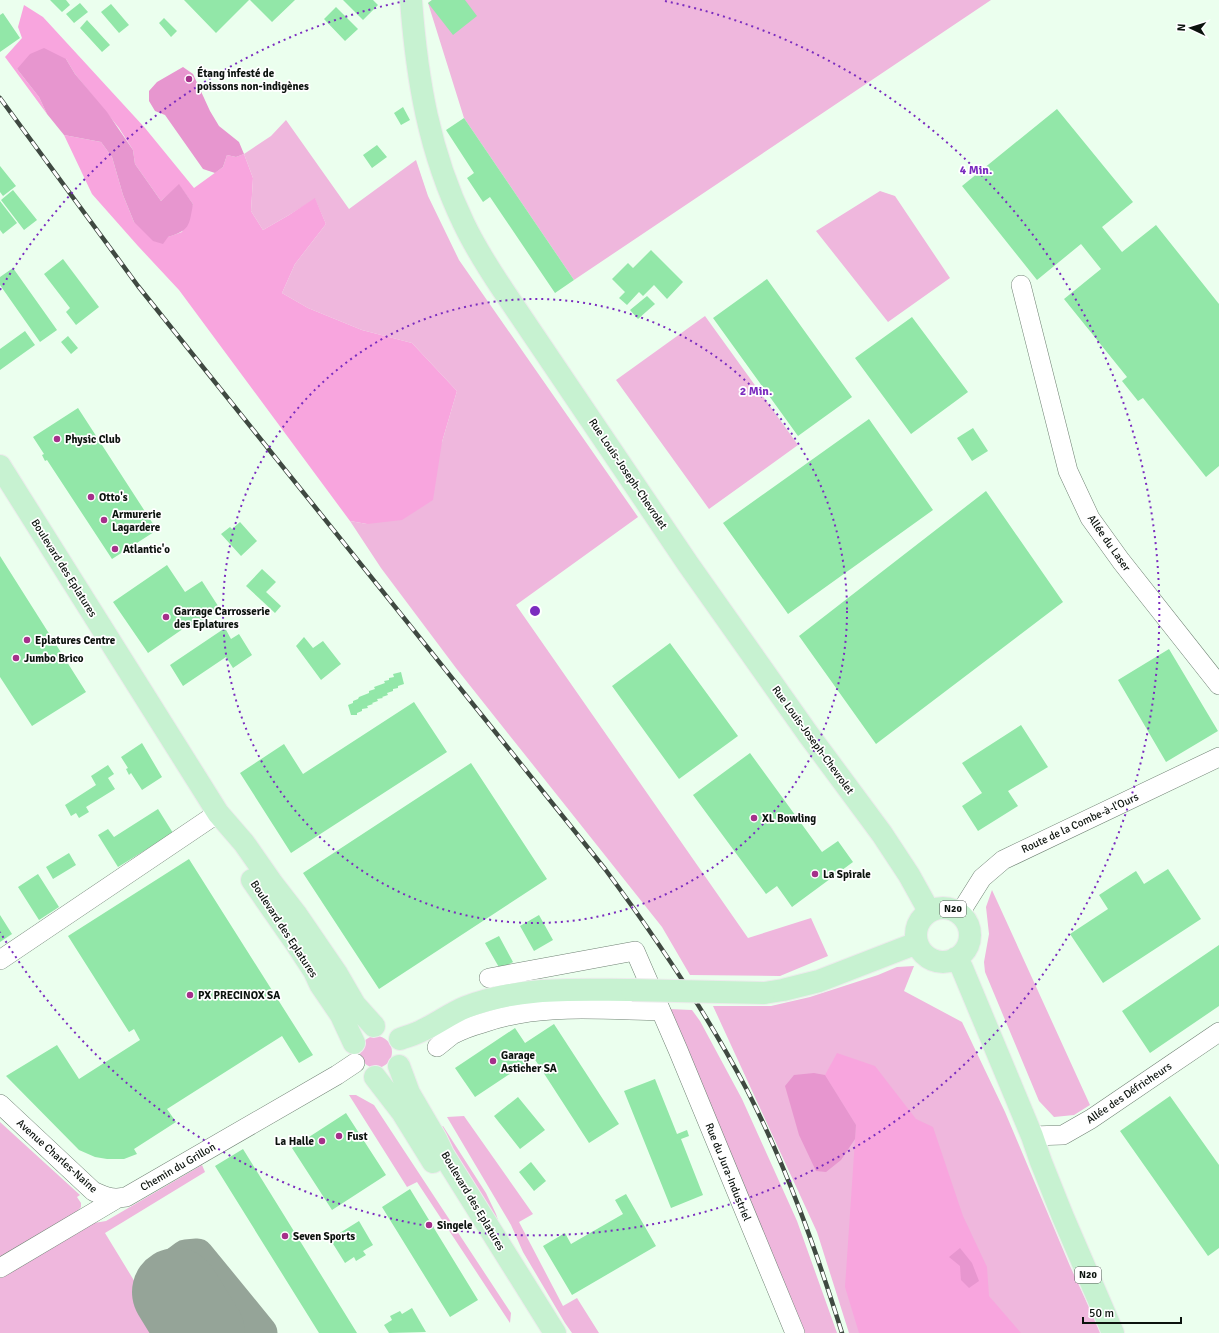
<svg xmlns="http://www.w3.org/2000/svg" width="1219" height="1333" font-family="Signika,sans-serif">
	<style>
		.green { fill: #efb7dd }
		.forest { fill: #f8a5de }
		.water { fill: #e796cf }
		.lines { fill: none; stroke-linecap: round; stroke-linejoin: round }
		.taxiway { stroke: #95a498; stroke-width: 35 }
		.runway { stroke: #95a498; stroke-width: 88 }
		.building { fill: #92e7a8 }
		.minor-casing { stroke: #708274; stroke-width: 20 }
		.major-casing { stroke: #ececec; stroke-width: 24 }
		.minor { stroke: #fff; stroke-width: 19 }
		.major { stroke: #c7f2d1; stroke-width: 22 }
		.rail-casing { stroke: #3f4941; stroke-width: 4.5 }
		.rail { stroke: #fff; stroke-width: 3; stroke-dasharray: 9; stroke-linecap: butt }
		.major-bridge-casing { stroke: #ececec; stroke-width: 24; stroke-linecap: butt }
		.major-bridge { stroke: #c7f2d1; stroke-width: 22 }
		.ring { fill: none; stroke: #7b2cbf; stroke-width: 2; stroke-dasharray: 2 4 }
		.poi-dot { fill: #a5308a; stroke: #fff; stroke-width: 1.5 }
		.labels { text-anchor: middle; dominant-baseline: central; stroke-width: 3.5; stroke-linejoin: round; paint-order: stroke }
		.shield { fill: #fff; stroke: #555a56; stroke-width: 1 }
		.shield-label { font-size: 10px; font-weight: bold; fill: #0c130e }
		.poi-label { font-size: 11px; font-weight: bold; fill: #0c130e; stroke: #fff; text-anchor: start }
		.street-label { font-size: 11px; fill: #0c130e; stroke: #fff }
		.centre { fill: #7b2cbf; stroke: #fff; stroke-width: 2 }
		.ring-label { font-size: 12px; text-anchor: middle; font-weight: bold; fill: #7b2cbf; stroke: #fff; stroke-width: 3.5; stroke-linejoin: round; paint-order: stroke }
	</style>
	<rect width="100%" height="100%" fill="#ebffee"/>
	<!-- green -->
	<path class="green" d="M432,0H991L574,280L464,118L428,3Z
		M286,120L349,209L416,160L428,196L459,260L638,517L516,605L748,938L811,918L828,956L780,976L690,975L662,927L456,668L381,568L350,521L367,524L442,442L457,391L412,343L362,330L308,308L282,293L295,264L326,224L315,199L289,215L263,230L251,211L253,178L244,154L271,136Z
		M880,191L895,196L950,278L888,322L816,231Z
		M705,316L798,445L709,509L616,380Z
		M992,890L1090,1105L1074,1115L1054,1117L1039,1101L985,972L984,962L989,934L986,907Z
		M914,966L904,991L962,1022L1005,1112L1070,1266L1101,1333H849L817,1232L713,1006H771L810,997L878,975L897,967Z
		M668,1009L692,1010L700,1021L742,1099L797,1221L837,1333H799Z
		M360 1052a16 16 0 1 1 32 0a16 16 0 1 1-32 0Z
		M349,1095H356L374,1105L511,1313L510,1323L417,1182L407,1187Z
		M464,1116L533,1214L519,1222L563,1306L577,1298L599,1333H572L565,1323L523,1252L511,1225L447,1117Z
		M0,1122L80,1195L77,1197L81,1203V1207L77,1212L0,1261Z
		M443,1126L486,1193L496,1214L504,1238L435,1130Z
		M202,1165L205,1172L105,1233L166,1333H0V1274L94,1223L106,1221Z"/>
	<!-- forest -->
	<path class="forest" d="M24,5L43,17L145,128L194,188L223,167L227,155L236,157L244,154L253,178L251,211L263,230L289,215L315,198L326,224L295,264L282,293L308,308L362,330L412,343L457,391L442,442L433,500L402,520L367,524L350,521L179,290L138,246L92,194L64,135L101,142L112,157L123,195L134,222L168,237L182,232L193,204L179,185L161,201L135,164L133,150L119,128L75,74L66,59L17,69L39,97L47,114L5,57L22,38L18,27Z
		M837,1053L875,1066L916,1119L933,1127L963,1216L987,1267L989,1296L1021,1333H859L845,1287L856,1125L825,1075Z"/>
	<!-- water -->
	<path class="water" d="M44,48L66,59L75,74L107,112L133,150L135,164L161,201L179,184L193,204C189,226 190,230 168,237L163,244L153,241L134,222L123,195L112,157L101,142L64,135L47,114L39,97L17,69L30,54Z
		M183,67L193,74L210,111L219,126L239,142L244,154L236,157L227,155L223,167L215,173L203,169L165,115L155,111L149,101V91L157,82Z
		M814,1073L825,1075L856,1125L855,1139L841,1160L826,1172L816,1171L799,1135L785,1086L794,1075Z
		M960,1248L972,1263L979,1281L969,1288L961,1280L960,1266L949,1257Z"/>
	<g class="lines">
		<!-- taxiway -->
		<path class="taxiway" d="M176,1292L170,1269L186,1257L197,1256L260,1333"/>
		<!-- runway -->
		<path class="runway" d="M176,1292L201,1333"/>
	</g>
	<!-- building -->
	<path class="building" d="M50,0H66L70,5L62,12Z
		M184,0H249L216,33Z
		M250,0H295L272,22Z
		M343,0H373L378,5L363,20Z
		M432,0H465L477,16L453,35L428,3Z
		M80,3L88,12L74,23L66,14Z
		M111,4L129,25L119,33L101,12Z
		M336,7L358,29L345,41L324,19Z
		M3,13L20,38L0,52V15Z
		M164,18L177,31L171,37L159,23Z
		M87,20L110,45L102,52L80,28Z
		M403,107L410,120L401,125L394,113Z
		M1057,109L1133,202L1102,227L1122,252L1156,225L1219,304V466L1206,477L1143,398L1138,401L1122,381L1127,377L1064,299L1101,269L1081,244L1037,280L962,186Z
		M464,118L574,280L555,293L490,197L483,202L467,178L474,173L446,130Z
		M377,145L387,157L372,168L363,155Z
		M0,166L16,186L3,196L0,192Z
		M13,190L37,220L24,230L1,200Z
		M0,201L17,223L3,234L0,230Z
		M651,250L683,282L667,299L654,285L643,296L639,292L627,305L619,298L625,292L612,279L628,263L633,268Z
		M63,259L99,307L76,325L66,312L70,308L44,274Z
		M13,268L57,330L40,342L0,285V277Z
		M767,279L852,397L798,436L713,318Z
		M647,296L655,304L638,319L630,310Z
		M912,317L968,392L911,434L855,358Z
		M25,331L35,345L0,370V349Z
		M68,336L78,348L71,354L61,342Z
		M78,408L157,530L112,559L47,460L45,461L42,455L44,454L33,437Z
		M869,419L933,510L788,614L723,523Z
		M973,428L988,451L972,461L957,438Z
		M986,491L1063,602L876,744L799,636Z
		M240,522L257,541L241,556L221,534L230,527L232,529Z
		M0,556L86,692L32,726L0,677Z
		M167,565L185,592L202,581L220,609L192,628L190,624L148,653L113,602Z
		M262,569L276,582L266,592L281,606L275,613L246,586Z
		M225,628L231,639L239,634L252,655L233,668L226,657L183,686L170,665Z
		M304,637L313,648L323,641L341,664L321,680L296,646Z
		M670,643L738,736L679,779L612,686Z
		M1169,649L1218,731L1166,762L1118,680Z
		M401,672L404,684L398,686V688L393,689V691L387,693L388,695L382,697L383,698L377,699L378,701L372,703L373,704L367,706L368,708L362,709V711L357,713V715H351L348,705L353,703V701L358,699L359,697L369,693V691L375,689L374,687L385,683L384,681L389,680V678L394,677L393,674Z
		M414,702L447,752L291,853L240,773L284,744L303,774Z
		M1021,725L1048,767L1008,791L1018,806L978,831L962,806L982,793L962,763Z
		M142,743L162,777L142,790L131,773L129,775L126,769L128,768L121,757Z
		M750,753L822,852L838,841L853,862L792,907L777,886L766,894L693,795Z
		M471,763L547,879L379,989L303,873Z
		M108,765L114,774L108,778L115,789L86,807L89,812L79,818L76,813L71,816L65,805L96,785L91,776Z
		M158,809L173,833L118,867L98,835L108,829L114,837Z
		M69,853L76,865L53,879L46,867Z
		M189,859L313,1055L299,1063L282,1036L167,1109L176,1122L134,1149L137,1154L124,1159H107L95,1157L79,1150L6,1076L57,1045L79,1079L140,1040L134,1029L129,1032L68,936Z
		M1168,869L1201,919L1103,983L1070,934L1108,909L1099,895L1136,871L1144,884Z
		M38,874L59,907L39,920L18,887Z
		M0,915L12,934L0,942Z
		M539,915L553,940L534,951L520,926Z
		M499,936L513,962L500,969L485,943Z
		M1219,945V1006L1150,1053L1122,1011Z
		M554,1024L619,1124L589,1143L534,1058L475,1097L455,1068L515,1028L525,1043Z
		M655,1079L677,1134L687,1130L689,1136L681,1139L703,1195L671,1208L624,1091Z
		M1170,1096L1219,1165V1248L1208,1256L1120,1131Z
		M518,1097L545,1130L520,1149L494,1116Z
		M346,1113L386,1175L332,1210L292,1148Z
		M243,1149L357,1333H319L215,1166Z
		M531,1162L546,1181L534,1191L519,1172Z
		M410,1189L478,1300L450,1317L382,1207Z
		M626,1194L656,1246L572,1295L543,1246L565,1233L571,1244L623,1214L615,1200Z
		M359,1221L373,1245L363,1251L366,1255L356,1261L354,1257L345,1263L330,1239Z
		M412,1308L426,1332L389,1333L384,1325L392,1320L390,1316L400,1311L402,1314Z"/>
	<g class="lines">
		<!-- minor casing -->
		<g class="minor-casing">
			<path id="minor" d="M1021,285L1068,471L1090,518L1121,561L1219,685
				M960,913L982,878L1003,860L1219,757
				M0,960L218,813
				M489,978L635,951L678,1050L795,1333
				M437,1047C442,1043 447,1039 452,1035C461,1030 472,1026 483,1023C540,1003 602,1010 661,1011
				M0,1104L93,1191C102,1195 109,1199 118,1198
				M1032,1136L1063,1135L1091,1119L1219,1032
				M0,1268L118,1198L126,1197L337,1075L355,1063"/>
		</g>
		<!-- major casing -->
		<g class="major-casing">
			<path id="major" d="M411,0C417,80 429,152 464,224C475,247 489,269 503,290L688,564L808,734L882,834L909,875L929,911
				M0,466L218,813L244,843L272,883L296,914L337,974L355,1005L374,1026
				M252,880L295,942L314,971L320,984L341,1015L354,1043
				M916 935a27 27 0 1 1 54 0a27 27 0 1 1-54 0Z
				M956,958L962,968L1032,1136L1041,1162L1063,1217L1113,1333
				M764,993L783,990L819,981L917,943
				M400,1039C408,1036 416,1034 423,1030C438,1023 451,1013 466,1007C521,986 575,990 632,990
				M399,1066L409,1093L436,1139L443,1154L555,1333
				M375,1077L402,1112L433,1162"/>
		</g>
		<!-- minor -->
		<use href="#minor" class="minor"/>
		<!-- major -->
		<use href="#major" class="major"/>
		<!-- rail casing -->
		<g class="rail-casing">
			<path id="rail" d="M0,98L138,286L605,869C657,939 706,1012 747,1090C787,1168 816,1250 842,1333"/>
		</g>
		<!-- rail -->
		<use href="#rail" class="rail"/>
		<!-- major-bridge casing -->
		<g class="major-bridge-casing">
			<path id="major-bridge" d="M632,990L764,993"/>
		</g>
		<!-- major-bridge -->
		<use href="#major-bridge" class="major-bridge"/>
	</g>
	<!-- distance rings -->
	<g class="ring">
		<circle cx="535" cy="611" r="312"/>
		<path d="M0 290A624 624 0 0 1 405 1M665 1A624 624 0 1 1 0 932"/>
	</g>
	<!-- markers -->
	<g class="poi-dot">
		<circle cx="189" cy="79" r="4"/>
		<circle cx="57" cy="439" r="4"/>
		<circle cx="91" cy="497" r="4"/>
		<circle cx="104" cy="520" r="4"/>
		<circle cx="115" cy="549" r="4"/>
		<circle cx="166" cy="617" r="4"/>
		<circle cx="27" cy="640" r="4"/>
		<circle cx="16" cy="658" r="4"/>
		<circle cx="754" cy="818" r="4"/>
		<circle cx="815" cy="874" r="4"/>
		<circle cx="190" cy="995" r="4"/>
		<circle cx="493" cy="1061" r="4"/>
		<circle cx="339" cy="1136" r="4"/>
		<circle cx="322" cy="1141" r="4"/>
		<circle cx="429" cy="1225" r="4"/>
		<circle cx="285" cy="1236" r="4"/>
	</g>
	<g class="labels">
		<!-- shield labels -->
		<g class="shield">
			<rect x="940" y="901" width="26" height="16" rx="3"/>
			<rect x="1075" y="1267" width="26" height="16" rx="3"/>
		</g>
		<g class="shield-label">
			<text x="953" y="909">N20</text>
			<text x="1088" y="1275">N20</text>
		</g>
		<!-- poi labels -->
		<g class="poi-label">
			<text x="197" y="73">Étang infesté de<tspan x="197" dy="13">poissons non-indigènes</tspan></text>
			<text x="65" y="439">Physic Club</text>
			<text x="99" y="497">Otto's</text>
			<text x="112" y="514">Armurerie<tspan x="112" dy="13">Lagardere</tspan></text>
			<text x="123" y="549">Atlantic'o</text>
			<text x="174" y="611">Garrage Carrosserie<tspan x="174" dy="13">des Eplatures</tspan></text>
			<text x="35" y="640">Eplatures Centre</text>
			<text x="24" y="658">Jumbo Brico</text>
			<text x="762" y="818">XL Bowling</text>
			<text x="823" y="874">La Spirale</text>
			<text x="198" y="995">PX PRECINOX SA</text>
			<text x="501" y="1055">Garage<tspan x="501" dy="13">Asticher SA</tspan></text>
			<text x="347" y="1136">Fust</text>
			<text x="314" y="1141" text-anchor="end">La Halle</text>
			<text x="437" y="1225">Singele</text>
			<text x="293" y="1236">Seven Sports</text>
		</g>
		<!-- street labels -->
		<g class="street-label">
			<text transform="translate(628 474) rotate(56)">Rue Louis-Joseph-Chevrolet</text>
			<text transform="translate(1109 543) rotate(55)">Allée du Laser</text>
			<text transform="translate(64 568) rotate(58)">Boulevard des Eplatures</text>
			<text transform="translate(813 740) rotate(54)">Rue Louis-Joseph-Chevrolet</text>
			<text transform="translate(1080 823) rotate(-25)">Route de la Combe-à-l'Ours</text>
			<text transform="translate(284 929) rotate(57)">Boulevard des Eplatures</text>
			<text transform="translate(1129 1093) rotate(-34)">Allée des Défricheurs</text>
			<text transform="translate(57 1156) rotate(42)">Avenue Charles-Naine</text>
			<text transform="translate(178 1167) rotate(-30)">Chemin du Grillon</text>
			<text transform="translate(728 1172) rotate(68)">Rue du Jura-Industriel</text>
			<text transform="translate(473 1201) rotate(59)">Boulevard des Eplatures</text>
		</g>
	</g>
	<circle cx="535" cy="611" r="6" class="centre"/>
	<g class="ring-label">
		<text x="976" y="174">4 Min.</text>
		<text x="756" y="395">2 Min.</text>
	</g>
	<!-- north arrow -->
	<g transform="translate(1191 28) rotate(274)" stroke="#ffffff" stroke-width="3" paint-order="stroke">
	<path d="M0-3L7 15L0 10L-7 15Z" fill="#0c130e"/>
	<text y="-6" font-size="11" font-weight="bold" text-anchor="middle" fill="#0c130e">N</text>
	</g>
	<!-- scale -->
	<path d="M1083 1317v6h98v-6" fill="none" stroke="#0c130e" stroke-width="2"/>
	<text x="1089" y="1317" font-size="12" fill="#0c130e" stroke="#ffffff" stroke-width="3" paint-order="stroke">50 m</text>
</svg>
